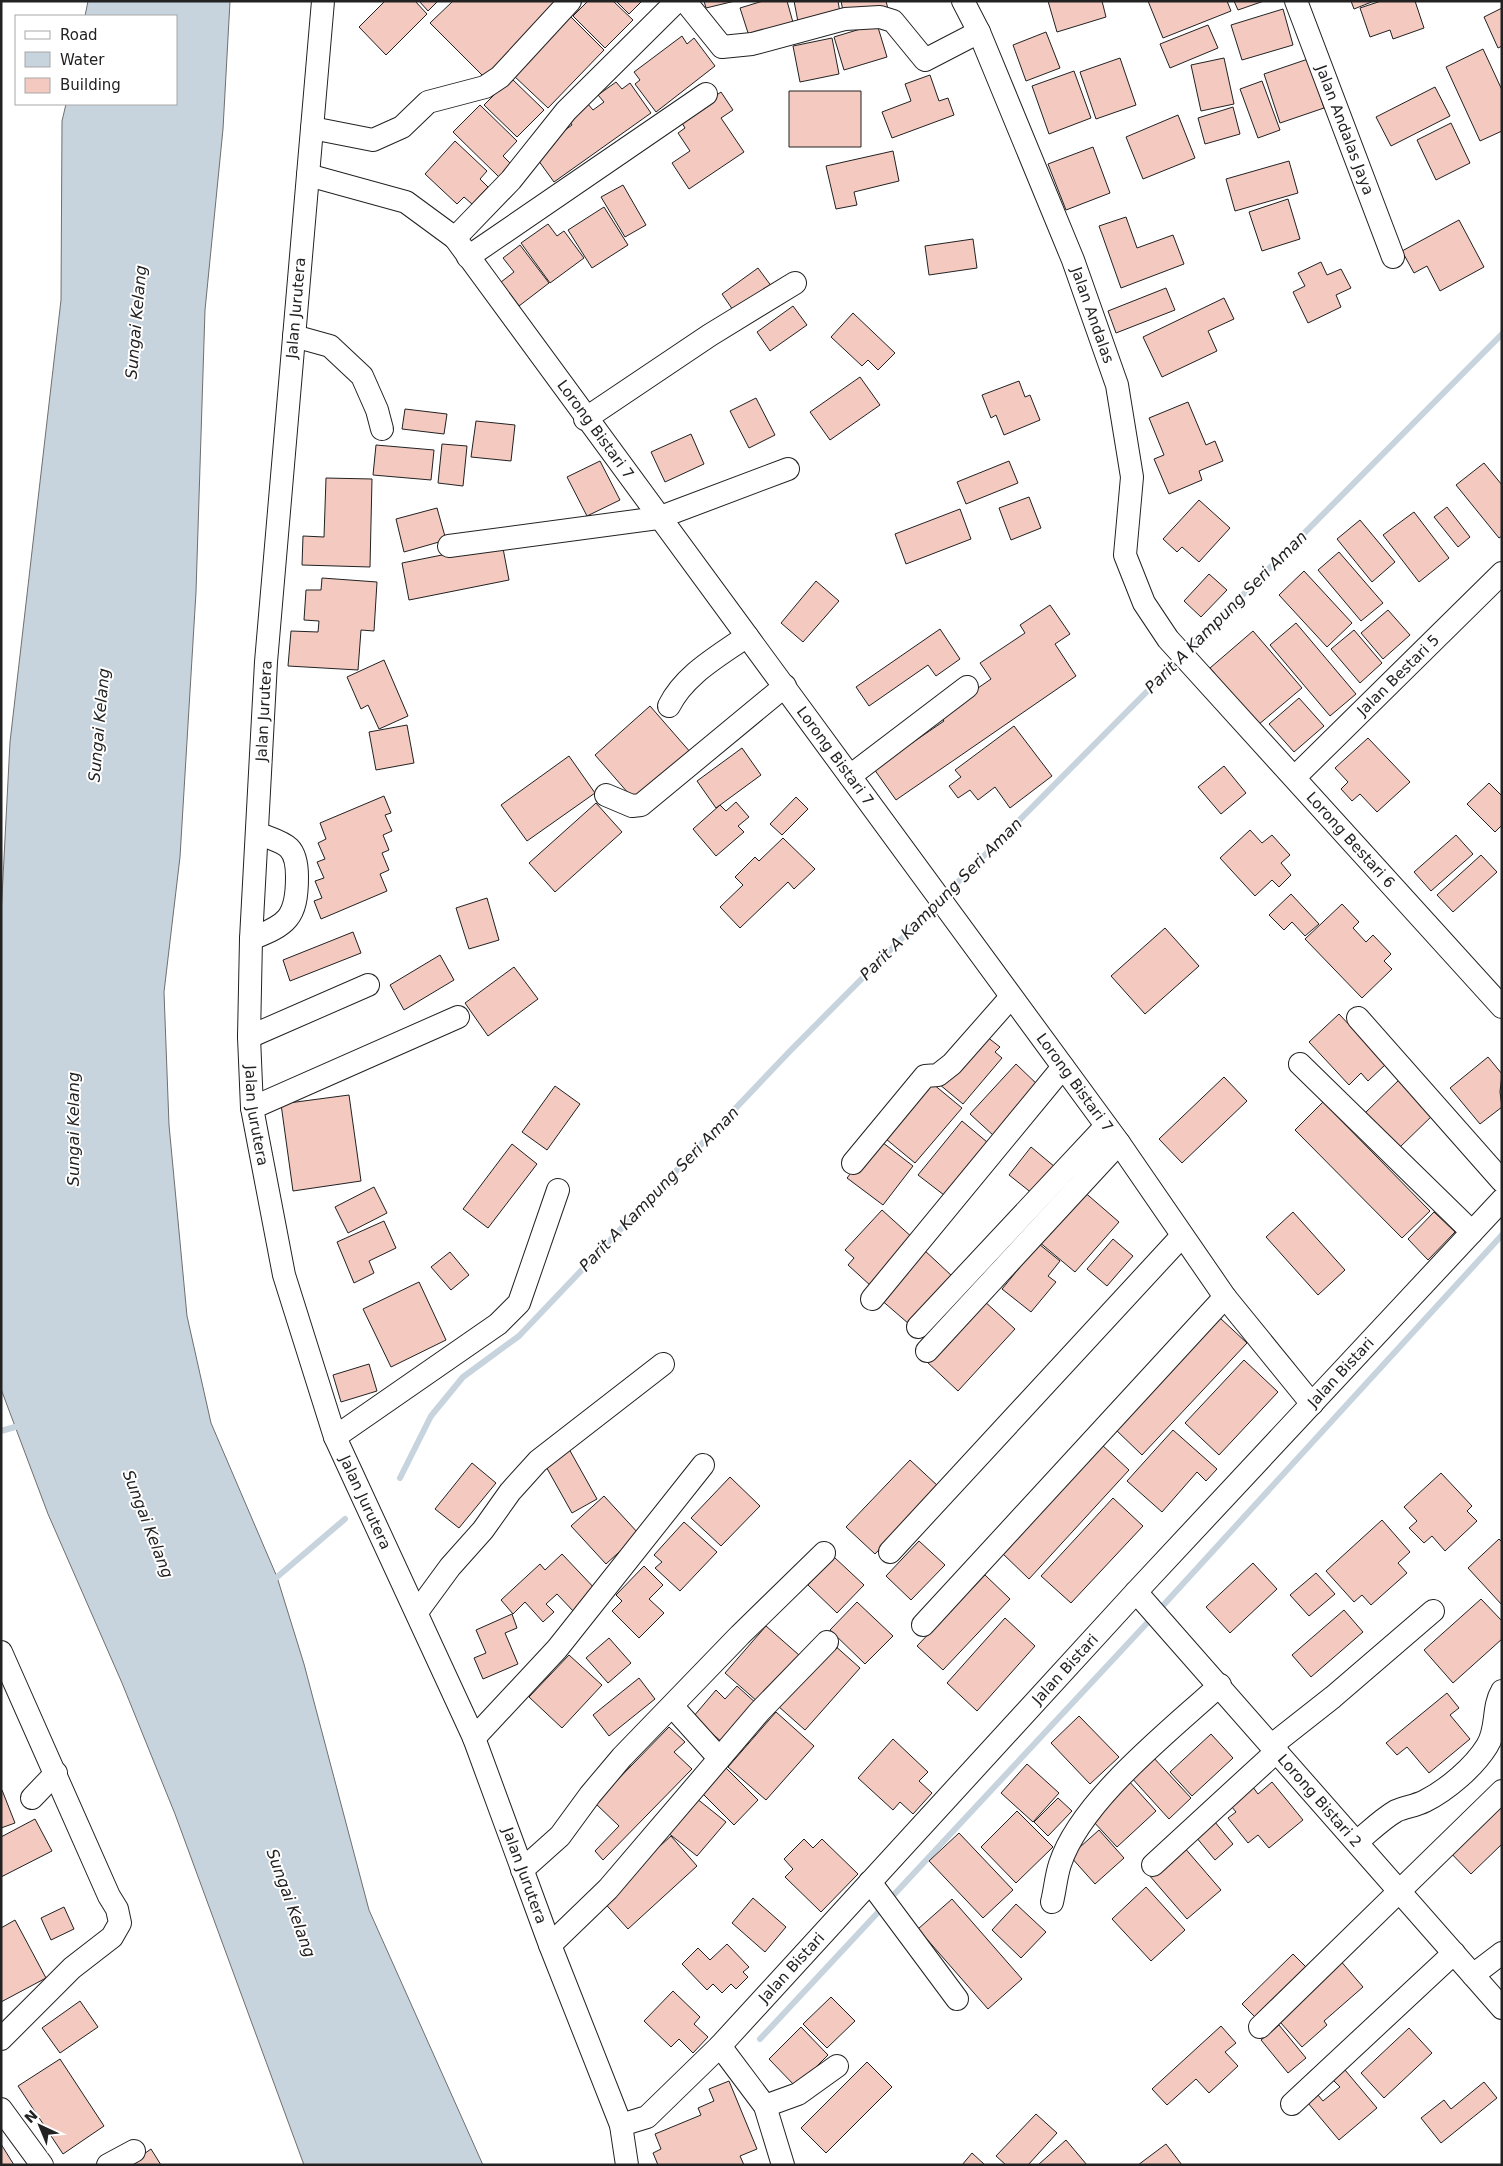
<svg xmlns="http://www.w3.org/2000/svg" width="1503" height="2166" font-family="'DejaVu Sans',sans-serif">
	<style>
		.water { fill: #c7d3dd; stroke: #6f6f6f }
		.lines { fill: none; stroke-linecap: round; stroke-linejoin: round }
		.stream { stroke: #c7d3dd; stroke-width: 6 }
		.building { fill: #f3c9c0; stroke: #222 }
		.minor-casing { stroke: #222; stroke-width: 24 }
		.minor { stroke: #fff; stroke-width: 22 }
		.labels { text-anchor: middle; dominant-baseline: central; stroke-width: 4; stroke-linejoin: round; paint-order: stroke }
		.street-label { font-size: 15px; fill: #222; stroke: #fff }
		.water-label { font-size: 16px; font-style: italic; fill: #222; stroke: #fff }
	</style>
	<rect width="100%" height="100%" fill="#fff"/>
	<!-- water -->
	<path class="water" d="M88,1H230L223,129L205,310L196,592L180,857L164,992L169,1125L187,1316L211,1423L277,1577L304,1664L369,1910L483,2165H304L175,1814L122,1683L48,1514L1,1389V916L10,742L61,300L62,121L66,104H176V16H85Z"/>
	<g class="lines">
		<!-- stream -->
		<path class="stream" d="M1,1431L22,1425
			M400,1478L431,1416L463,1377L519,1336L790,1051L1502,334
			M270,1583L345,1519
			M889,1900L1148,1622L1502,1235
			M760,2039L883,1907"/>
	</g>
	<!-- building -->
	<path class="building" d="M385,1H415L427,14L386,55L359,27Z
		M419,1H438L428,11Z
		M453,1H560L484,77L430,23Z
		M588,1H613L633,20L605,48L573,16Z
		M616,1H642L629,14Z
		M704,1H735L706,8Z
		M763,1H787L794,26L750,39L740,8Z
		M794,1H838L841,19L799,27Z
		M841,1H886L888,9L844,16Z
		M1048,1H1102L1106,17L1057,32Z
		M1148,1H1227L1231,11L1163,38Z
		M1234,1H1264L1238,10Z
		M1351,1H1374L1354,9Z
		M1381,1H1415L1424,28L1393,39L1390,30L1370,37L1360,8Z
		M1502,8V46L1498,48L1484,17Z
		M1283,9L1293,45L1242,60L1231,25Z
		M570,16L604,50L548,108L513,75Z
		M877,24L887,57L844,70L834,37Z
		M1208,25L1218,48L1170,68L1160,44Z
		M1046,32L1060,68L1026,81L1013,45Z
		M682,36L687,44L694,38L715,66L656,112L635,84L640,80L634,72Z
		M832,38L839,74L800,82L793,46Z
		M1483,49L1502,90V131L1480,141L1446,67Z
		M1120,58L1136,105L1096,119L1080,72Z
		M1224,58L1234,104L1201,111L1191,65Z
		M1308,59L1324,108L1280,123L1264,74Z
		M1074,71L1091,118L1049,134L1032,86Z
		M930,75L939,101L948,98L954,115L892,138L882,112L911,101L905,84Z
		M511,78L544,110L517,137L484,105Z
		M1262,81L1280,130L1258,138L1240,89Z
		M616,82L622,89L630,83L651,113L554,182L533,153L572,125L567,117L587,103L593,110L604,102L598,95Z
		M1435,87L1450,116L1391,146L1376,117Z
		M789,91H861V147H789Z
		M721,92L733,110L721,118L744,152L689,189L672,163L690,151L678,133L685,128L680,120Z
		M480,105L517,141L503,156L511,164L499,177L453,132Z
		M1233,107L1240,134L1205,144L1198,118Z
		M1178,115L1195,158L1143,179L1126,137Z
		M1451,123L1470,163L1436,180L1417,140Z
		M455,141L487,171L480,179L488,187L472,204L464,197L457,204L425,174Z
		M1093,147L1110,193L1066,210L1048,164Z
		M893,151L899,181L854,192L857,205L836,209L826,166Z
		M1289,161L1298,193L1235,211L1226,179Z
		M623,185L646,225L625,237L601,197Z
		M1288,199L1300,239L1262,251L1249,212Z
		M604,207L628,245L592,268L568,230Z
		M1126,217L1137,248L1173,235L1184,264L1121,288L1099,226Z
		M1459,220L1484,267L1440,291L1427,266L1414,273L1402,251Z
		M548,224L557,236L564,231L584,258L550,283L521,243Z
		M973,239L977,268L929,275L925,246Z
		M520,245L549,283L519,306L501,282L514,272L503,258Z
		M1321,262L1327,275L1341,269L1351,288L1336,295L1341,307L1308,323L1293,292L1305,286L1298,273Z
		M758,268L772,287L735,313L722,294Z
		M1166,288L1175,310L1116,333L1108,311Z
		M1224,298L1234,319L1208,331L1217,351L1162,377L1143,337Z
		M793,306L807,325L770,351L757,332Z
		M853,313L895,353L878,370L868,360L862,366L831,337Z
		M860,377L880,405L830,440L810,412Z
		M1019,381L1025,397L1030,395L1040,420L1004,435L996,415L991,418L982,395Z
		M756,398L775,435L749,448L730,411Z
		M1188,402L1206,445L1215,441L1223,461L1199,471L1202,480L1169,494L1154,459L1164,455L1149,418Z
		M405,409L447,414L444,434L402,429Z
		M476,421L515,425L511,461L471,457Z
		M691,434L704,464L665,482L651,452Z
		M442,444L467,446L463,486L438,483Z
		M376,445L434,450L431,480L373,475Z
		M600,461L620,500L587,516L567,477Z
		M1009,461L1018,483L966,504L957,482Z
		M1484,463L1502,485V536L1499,538L1456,485Z
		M326,478L372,479L370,567L302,565L303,536L324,537Z
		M1029,497L1041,528L1011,540L999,508Z
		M1199,500L1230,528L1199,562L1182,547L1177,552L1163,539Z
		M1447,507L1470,537L1458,547L1434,517Z
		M437,508L446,540L404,552L396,519Z
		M960,509L971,539L906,564L895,534Z
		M1414,512L1449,558L1419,582L1383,535Z
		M1360,520L1395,562L1372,582L1337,539Z
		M502,543L509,580L409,600L402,563Z
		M1339,552L1383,603L1361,621L1318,570Z
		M1304,571L1352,623L1327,647L1279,595Z
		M1209,574L1227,590L1201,617L1184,601Z
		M322,578L377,582L374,631L361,630L358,670L288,666L291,631L318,632L319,621L304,620L306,590H321Z
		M816,581L839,601L803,642L781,623Z
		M1050,605L1070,634L1055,644L1076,676L896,800L874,769L944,721L939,715L991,679L980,663L1025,633L1020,625Z
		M1388,610L1410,635L1383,659L1361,633Z
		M1296,623L1356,694L1330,716L1270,645Z
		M940,629L960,659L936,676L928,665L869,706L856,687Z
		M1354,630L1382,663L1360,683L1331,649Z
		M1253,631L1302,688L1258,725L1210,668Z
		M384,660L408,716L379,729L368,705L361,709L347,677Z
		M1299,698L1324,726L1294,752L1269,724Z
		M650,706L691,753L636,802L595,755Z
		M407,725L414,763L376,770L369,732Z
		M1014,726L1052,776L1010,808L995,787L978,800L970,790L958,798L949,786L961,777L955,770Z
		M1368,738L1410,782L1377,812L1360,794L1352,801L1341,789L1348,782L1335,768Z
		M742,748L761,775L716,808L697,781Z
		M569,756L595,793L527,841L501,805Z
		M1224,766L1246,793L1221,814L1198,787Z
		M1489,783L1502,796V825L1495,832L1467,804Z
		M384,796L391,813L385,815L392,831L383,835L389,850L382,853L389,870L380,874L387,891L321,919L314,901L322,898L315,881L324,878L317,862L325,859L318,843L326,839L320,823Z
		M796,797L808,809L782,835L770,824Z
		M736,802L749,817L738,826L744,832L716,856L693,829L720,805L726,811Z
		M596,803L622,832L555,892L529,863Z
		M1250,830L1262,843L1272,835L1290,855L1281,863L1291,875L1279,887L1272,880L1255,896L1220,858Z
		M1456,835L1473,854L1431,891L1414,872Z
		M783,838L815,869L794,889L788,882L740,928L720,907L743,885L735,877L755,857L759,861Z
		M1481,855L1497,872L1453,912L1437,895Z
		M1291,894L1319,924L1305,936L1292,922L1284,930L1269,915Z
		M487,898L499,940L469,949L456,908Z
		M1342,904L1359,922L1353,928L1366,942L1373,935L1391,954L1384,961L1392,969L1362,998L1305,939Z
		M1165,928L1199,966L1145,1014L1111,976Z
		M353,932L361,953L290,981L283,960Z
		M440,955L454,980L404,1010L390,985Z
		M514,967L538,999L488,1036L465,1003Z
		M1339,1014L1386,1064L1368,1081L1361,1073L1349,1085L1309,1042Z
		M982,1033L1000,1047L995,1052L1002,1058L963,1104L939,1084Z
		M1488,1057L1502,1074L1500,1092L1502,1107L1480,1124L1450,1088Z
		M1016,1064L1040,1087L994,1136L970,1114Z
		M1224,1077L1247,1101L1182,1163L1159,1139Z
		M1401,1078L1435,1113L1399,1148L1365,1113Z
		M927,1079L962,1108L915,1163L880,1134Z
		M555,1086L580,1104L547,1150L522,1132Z
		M349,1095L361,1181L293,1191L281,1104Z
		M1323,1102L1430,1211L1402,1238L1295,1130Z
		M962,1121L987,1142L944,1195L918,1175Z
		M878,1139L913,1166L883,1205L847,1178Z
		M512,1144L537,1164L488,1228L463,1209Z
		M1031,1147L1055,1167L1033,1194L1009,1175Z
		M374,1187L387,1213L348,1233L335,1207Z
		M1082,1190L1119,1222L1075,1272L1038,1241Z
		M882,1210L914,1239L871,1286L848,1265L854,1258L845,1250Z
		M1293,1212L1345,1270L1318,1295L1266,1237Z
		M1434,1212L1455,1232L1428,1260L1408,1239Z
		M384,1221L396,1248L369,1261L374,1273L354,1283L337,1242Z
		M1113,1239L1133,1256L1107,1286L1087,1269Z
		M1039,1244L1060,1261L1048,1276L1056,1282L1031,1312L1002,1289Z
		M923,1249L952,1276L909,1324L879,1298Z
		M450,1252L469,1275L451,1290L431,1267Z
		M419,1282L446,1340L391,1367L363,1309Z
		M983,1300L1015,1329L958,1391L926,1361Z
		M1220,1318L1247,1343L1142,1455L1115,1429Z
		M1244,1360L1278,1392L1219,1455L1185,1423Z
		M369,1364L377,1391L341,1402L333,1375Z
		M1173,1430L1217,1469L1206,1481L1197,1472L1162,1512L1127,1481Z
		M1101,1444L1129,1470L1029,1579L1001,1552Z
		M569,1449L597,1499L572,1513L544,1463Z
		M910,1460L939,1487L875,1554L846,1527Z
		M472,1463L496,1483L459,1528L435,1509Z
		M1441,1473L1472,1506L1467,1511L1477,1521L1445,1551L1432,1536L1424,1543L1409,1528L1417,1521L1404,1507Z
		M730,1477L760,1506L721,1546L691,1518Z
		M604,1496L639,1534L606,1564L571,1526Z
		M1113,1498L1143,1526L1071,1603L1041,1576Z
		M1382,1520L1410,1552L1398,1563L1407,1573L1371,1605L1362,1595L1354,1602L1326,1571Z
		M684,1522L717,1552L680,1591L655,1568L662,1562L654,1555Z
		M1499,1539L1502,1542V1605L1468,1568Z
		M919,1541L945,1565L911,1600L886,1576Z
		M562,1554L598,1592L575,1613L557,1594L546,1604L554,1612L543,1622L525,1602L513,1614L501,1600L540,1564L545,1570Z
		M834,1557L864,1585L837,1613L808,1585Z
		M1253,1563L1277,1589L1230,1633L1206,1607Z
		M644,1566L663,1585L649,1599L664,1613L639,1638L612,1611L622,1601L616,1595Z
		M1316,1573L1335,1594L1309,1616L1290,1595Z
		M985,1575L1010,1599L943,1670L917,1646Z
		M1481,1599L1502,1621V1639L1453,1683L1424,1650Z
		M857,1602L893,1636L865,1664L830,1630Z
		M1344,1610L1363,1632L1311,1677L1292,1655Z
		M512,1614L517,1628L505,1633L518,1664L483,1679L474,1658L486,1653L476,1630Z
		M1005,1618L1035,1646L977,1711L947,1683Z
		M766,1626L799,1655L758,1702L725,1673Z
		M609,1638L631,1663L608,1683L586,1658Z
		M833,1644L860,1668L805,1730L778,1706Z
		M569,1655L602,1685L562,1728L529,1697Z
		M639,1678L655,1699L609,1736L593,1715Z
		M737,1686L757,1704L723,1743L693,1717L716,1690L725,1699Z
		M1447,1693L1459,1708L1450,1715L1470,1739L1429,1773L1407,1747L1397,1755L1386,1743Z
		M776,1712L814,1746L766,1800L728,1767Z
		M1079,1716L1119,1757L1090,1784L1051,1743Z
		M669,1727L685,1742L674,1752L692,1769L603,1860L595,1851L619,1826L595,1803Z
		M1211,1734L1233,1758L1192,1796L1170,1772Z
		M893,1739L928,1772L919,1781L932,1793L913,1814L900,1802L893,1810L858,1778Z
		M1152,1756L1191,1798L1169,1819L1130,1776Z
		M1027,1764L1059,1793L1033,1822L1001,1793Z
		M723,1765L758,1800L734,1825L699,1790Z
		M1127,1779L1156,1811L1117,1847L1092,1820Z
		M1272,1782L1303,1820L1269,1848L1258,1835L1248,1843L1228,1818L1236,1812L1227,1801L1250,1783L1258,1794Z
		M2,1790L15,1823L1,1828V1791Z
		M696,1798L726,1822L697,1856L667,1832Z
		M1058,1798L1072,1811L1048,1836L1034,1822Z
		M1502,1801V1844L1471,1874L1447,1849Z
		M1017,1811L1053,1847L1016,1883L981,1847Z
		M1210,1816L1233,1844L1215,1860L1191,1831Z
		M35,1819L52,1851L1,1877V1837Z
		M1099,1830L1124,1858L1095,1884L1070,1856Z
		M959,1833L1013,1890L983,1918L929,1861Z
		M671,1836L697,1866L628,1929L601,1899Z
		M804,1839L813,1848L822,1839L858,1874L821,1912L785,1877L793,1869L784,1859Z
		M1183,1846L1221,1890L1187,1919L1149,1875Z
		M1146,1887L1185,1930L1151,1961L1112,1919Z
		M753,1898L786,1927L765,1952L732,1923Z
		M952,1899L1022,1979L988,2009L918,1929Z
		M1016,1904L1046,1932L1021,1958L992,1930Z
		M64,1907L74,1929L51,1940L41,1918Z
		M15,1920L46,1978L1,2002V1928Z
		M727,1944L749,1967L743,1972L748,1977L736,1989L731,1984L722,1993L713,1984L707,1990L682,1964L698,1948L710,1960Z
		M1293,1954L1309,1970L1258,2020L1242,2004Z
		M1339,1959L1363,1987L1324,2021L1327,2025L1302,2047L1274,2015Z
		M673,1991L700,2017L694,2024L708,2037L693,2053L679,2039L671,2047L644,2021Z
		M831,1997L855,2021L827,2048L803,2024Z
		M80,2001L98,2027L60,2053L42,2028Z
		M1279,2025L1306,2058L1288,2073L1261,2040Z
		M1221,2026L1236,2043L1225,2052L1238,2066L1209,2093L1196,2079L1167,2105L1152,2089Z
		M801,2027L828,2055L796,2087L769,2059Z
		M1409,2028L1432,2053L1384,2098L1361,2073Z
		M60,2059L104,2126L63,2154L18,2086Z
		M867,2062L892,2087L826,2153L801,2128Z
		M1345,2070L1377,2108L1339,2140L1308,2103L1318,2095L1323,2101L1340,2087L1333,2080Z
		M729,2081L757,2149L740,2156L744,2165H658L653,2153L661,2149L655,2134L701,2115L698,2108L714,2101L709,2089Z
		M1484,2082L1497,2098L1441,2143L1421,2118L1444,2100L1451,2109Z
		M1036,2114L1057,2133L1028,2165H1006L996,2156Z
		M1066,2140L1087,2165H1038Z
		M1,2144L14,2165H1Z
		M1166,2144L1182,2165H1138Z
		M151,2149L161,2165H128Z
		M972,2153L985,2165H962Z"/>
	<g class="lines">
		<!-- minor casing -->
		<g class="minor-casing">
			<g id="minor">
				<path id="s1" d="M323,1L266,662L251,939L249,1037L252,1108L284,1275L335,1437L474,1738L550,1945L621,2125L627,2165"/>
				<path d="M685,1L722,47L752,44L845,19L880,17L893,21L925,60L979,32"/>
				<path id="s2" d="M963,1L979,32L1073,260L1117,385L1132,477L1125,555L1144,603L1168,639L1502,1007"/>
				<path id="s3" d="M1296,1L1393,257"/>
				<path d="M312,128L373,140L402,127L428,102L485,87L500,77L570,1"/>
				<path id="s4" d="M308,175L406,202L455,238L1119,1143L1225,1297L1312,1404"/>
				<path d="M455,238L511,180L566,111L677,1"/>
				<path d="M468,257L706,94"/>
				<path d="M294,336L330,346L362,376L377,410L382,429"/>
				<path d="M585,419L710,335L795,283"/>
				<path d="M449,546L658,518L788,469"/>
				<path d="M669,706C685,674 719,656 747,636"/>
				<path d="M850,776L967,687"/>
				<path id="s5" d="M1295,777L1502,573"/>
				<path d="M606,795L632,806L641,805L785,686"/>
				<path d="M251,939C287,925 297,918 297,877C297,867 296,855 289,848C282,841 266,837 257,833"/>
				<path d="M1358,1018L1502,1181"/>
				<path d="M249,1037L368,985"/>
				<path d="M1300,1064L1472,1232"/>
				<path d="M252,1108L458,1017"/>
				<path d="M853,1163L925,1076L938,1075L952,1064L1011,997"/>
				<path d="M872,1299L1063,1067"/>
				<path d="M918,1327L1106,1126"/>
				<path d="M927,1351L1119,1143"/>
				<path d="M335,1437L498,1324L519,1303L558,1190"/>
				<path d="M890,1552L1182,1236"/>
				<path id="s6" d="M1136,1592L1502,2008"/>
				<path d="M417,1612L450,1567L483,1530L510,1492L538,1461L663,1364"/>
				<path d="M923,1625L1225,1297"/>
				<path d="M1,1652L109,1896L117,1909L120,1923L112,1937L72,1968L1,2039"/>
				<path d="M673,1707L719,1758"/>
				<path d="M474,1738L557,1649L703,1465"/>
				<path d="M1272,1745L1333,1697L1433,1611"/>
				<path d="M32,1798L56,1773"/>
				<path d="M1357,1842C1369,1832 1382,1819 1396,1811C1405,1807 1415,1806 1425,1801C1447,1790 1474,1767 1487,1746C1498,1729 1492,1708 1502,1691"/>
				<path d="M1153,1865L1277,1751"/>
				<path d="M522,1870L560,1836L590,1795L622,1757L740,1635L824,1553"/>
				<path d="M870,1882L957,1999"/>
				<path d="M1052,1902C1055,1890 1056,1876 1060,1864C1081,1800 1170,1731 1220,1685"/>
				<path d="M550,1945L608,1889L760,1711L827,1642"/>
				<path d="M1473,1975L1502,1953"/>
				<path d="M1260,2027L1502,1791"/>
				<path d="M720,2046L765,2106L783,2165"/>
				<path d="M1292,2104L1454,1953"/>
				<path d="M765,2106L798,2094L837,2066"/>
				<path d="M1,2109L42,2165"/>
				<path id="s7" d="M621,2125L647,2117L720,2046L1136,1592L1502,1200"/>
				<path d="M108,2165L134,2151"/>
			</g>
		</g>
		<!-- minor -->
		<use href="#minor" class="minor"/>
	</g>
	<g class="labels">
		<!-- street labels -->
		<g class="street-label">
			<text stroke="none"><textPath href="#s3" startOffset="138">Jalan Andalas Jaya</textPath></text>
			<text transform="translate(296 308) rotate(-85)">Jalan Jurutera</text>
			<text stroke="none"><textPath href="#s2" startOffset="340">Jalan Andalas</textPath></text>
			<text stroke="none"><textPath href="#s4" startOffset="400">Lorong Bistari 7</textPath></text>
			<text stroke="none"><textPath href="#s5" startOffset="145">Jalan Bestari 5</textPath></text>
			<text transform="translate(264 711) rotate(-87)">Jalan Jurutera</text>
			<text stroke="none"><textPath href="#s4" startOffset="805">Lorong Bistari 7</textPath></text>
			<text stroke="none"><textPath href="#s2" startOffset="952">Lorong Bestari 6</textPath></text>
			<text stroke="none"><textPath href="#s4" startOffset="1210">Lorong Bistari 7</textPath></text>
			<text stroke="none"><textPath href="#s1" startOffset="1118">Jalan Jurutera</textPath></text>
			<text stroke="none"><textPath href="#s7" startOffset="1045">Jalan Bistari</textPath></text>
			<text stroke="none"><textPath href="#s1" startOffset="1522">Jalan Jurutera</textPath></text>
			<text stroke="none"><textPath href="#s7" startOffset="640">Jalan Bistari</textPath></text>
			<text stroke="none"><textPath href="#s6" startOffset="278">Lorong Bistari 2</textPath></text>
			<text stroke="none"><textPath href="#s1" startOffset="1928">Jalan Jurutera</textPath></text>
			<text stroke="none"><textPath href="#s7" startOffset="235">Jalan Bistari</textPath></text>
		</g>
		<!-- water labels -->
		<g class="water-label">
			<text transform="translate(136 322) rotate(-85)">Sungai Kelang</text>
			<text transform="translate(1226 612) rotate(-45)">Parit A Kampung Seri Aman</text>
			<text transform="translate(99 725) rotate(-85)">Sungai Kelang</text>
			<text transform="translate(941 899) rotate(-45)">Parit A Kampung Seri Aman</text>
			<text transform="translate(73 1129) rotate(-90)">Sungai Kelang</text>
			<text transform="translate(659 1189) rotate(-46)">Parit A Kampung Seri Aman</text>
			<text transform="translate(148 1524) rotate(69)">Sungai Kelang</text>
			<text transform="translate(291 1903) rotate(70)">Sungai Kelang</text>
		</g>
	</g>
	<!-- border -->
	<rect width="1503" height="2166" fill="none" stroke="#222222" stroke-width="5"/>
	<!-- legend -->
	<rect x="15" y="15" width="162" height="90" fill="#ffffff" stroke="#a7a7a7"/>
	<rect x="25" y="31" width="25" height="8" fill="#ffffff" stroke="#a7a7a7"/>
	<text x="60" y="40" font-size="15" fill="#222222">Road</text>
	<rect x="25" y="52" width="25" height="15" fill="#c7d3dd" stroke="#a7a7a7"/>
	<text x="60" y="65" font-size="15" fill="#222222">Water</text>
	<rect x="25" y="78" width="25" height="15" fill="#f3c9c0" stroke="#a7a7a7"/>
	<text x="60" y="90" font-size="15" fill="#222222">Building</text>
	<!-- north arrow -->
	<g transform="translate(40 2126) rotate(316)" stroke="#ffffff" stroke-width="4" paint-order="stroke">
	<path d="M0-4L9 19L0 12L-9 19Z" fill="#222222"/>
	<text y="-8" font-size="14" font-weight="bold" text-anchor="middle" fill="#222222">N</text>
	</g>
</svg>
